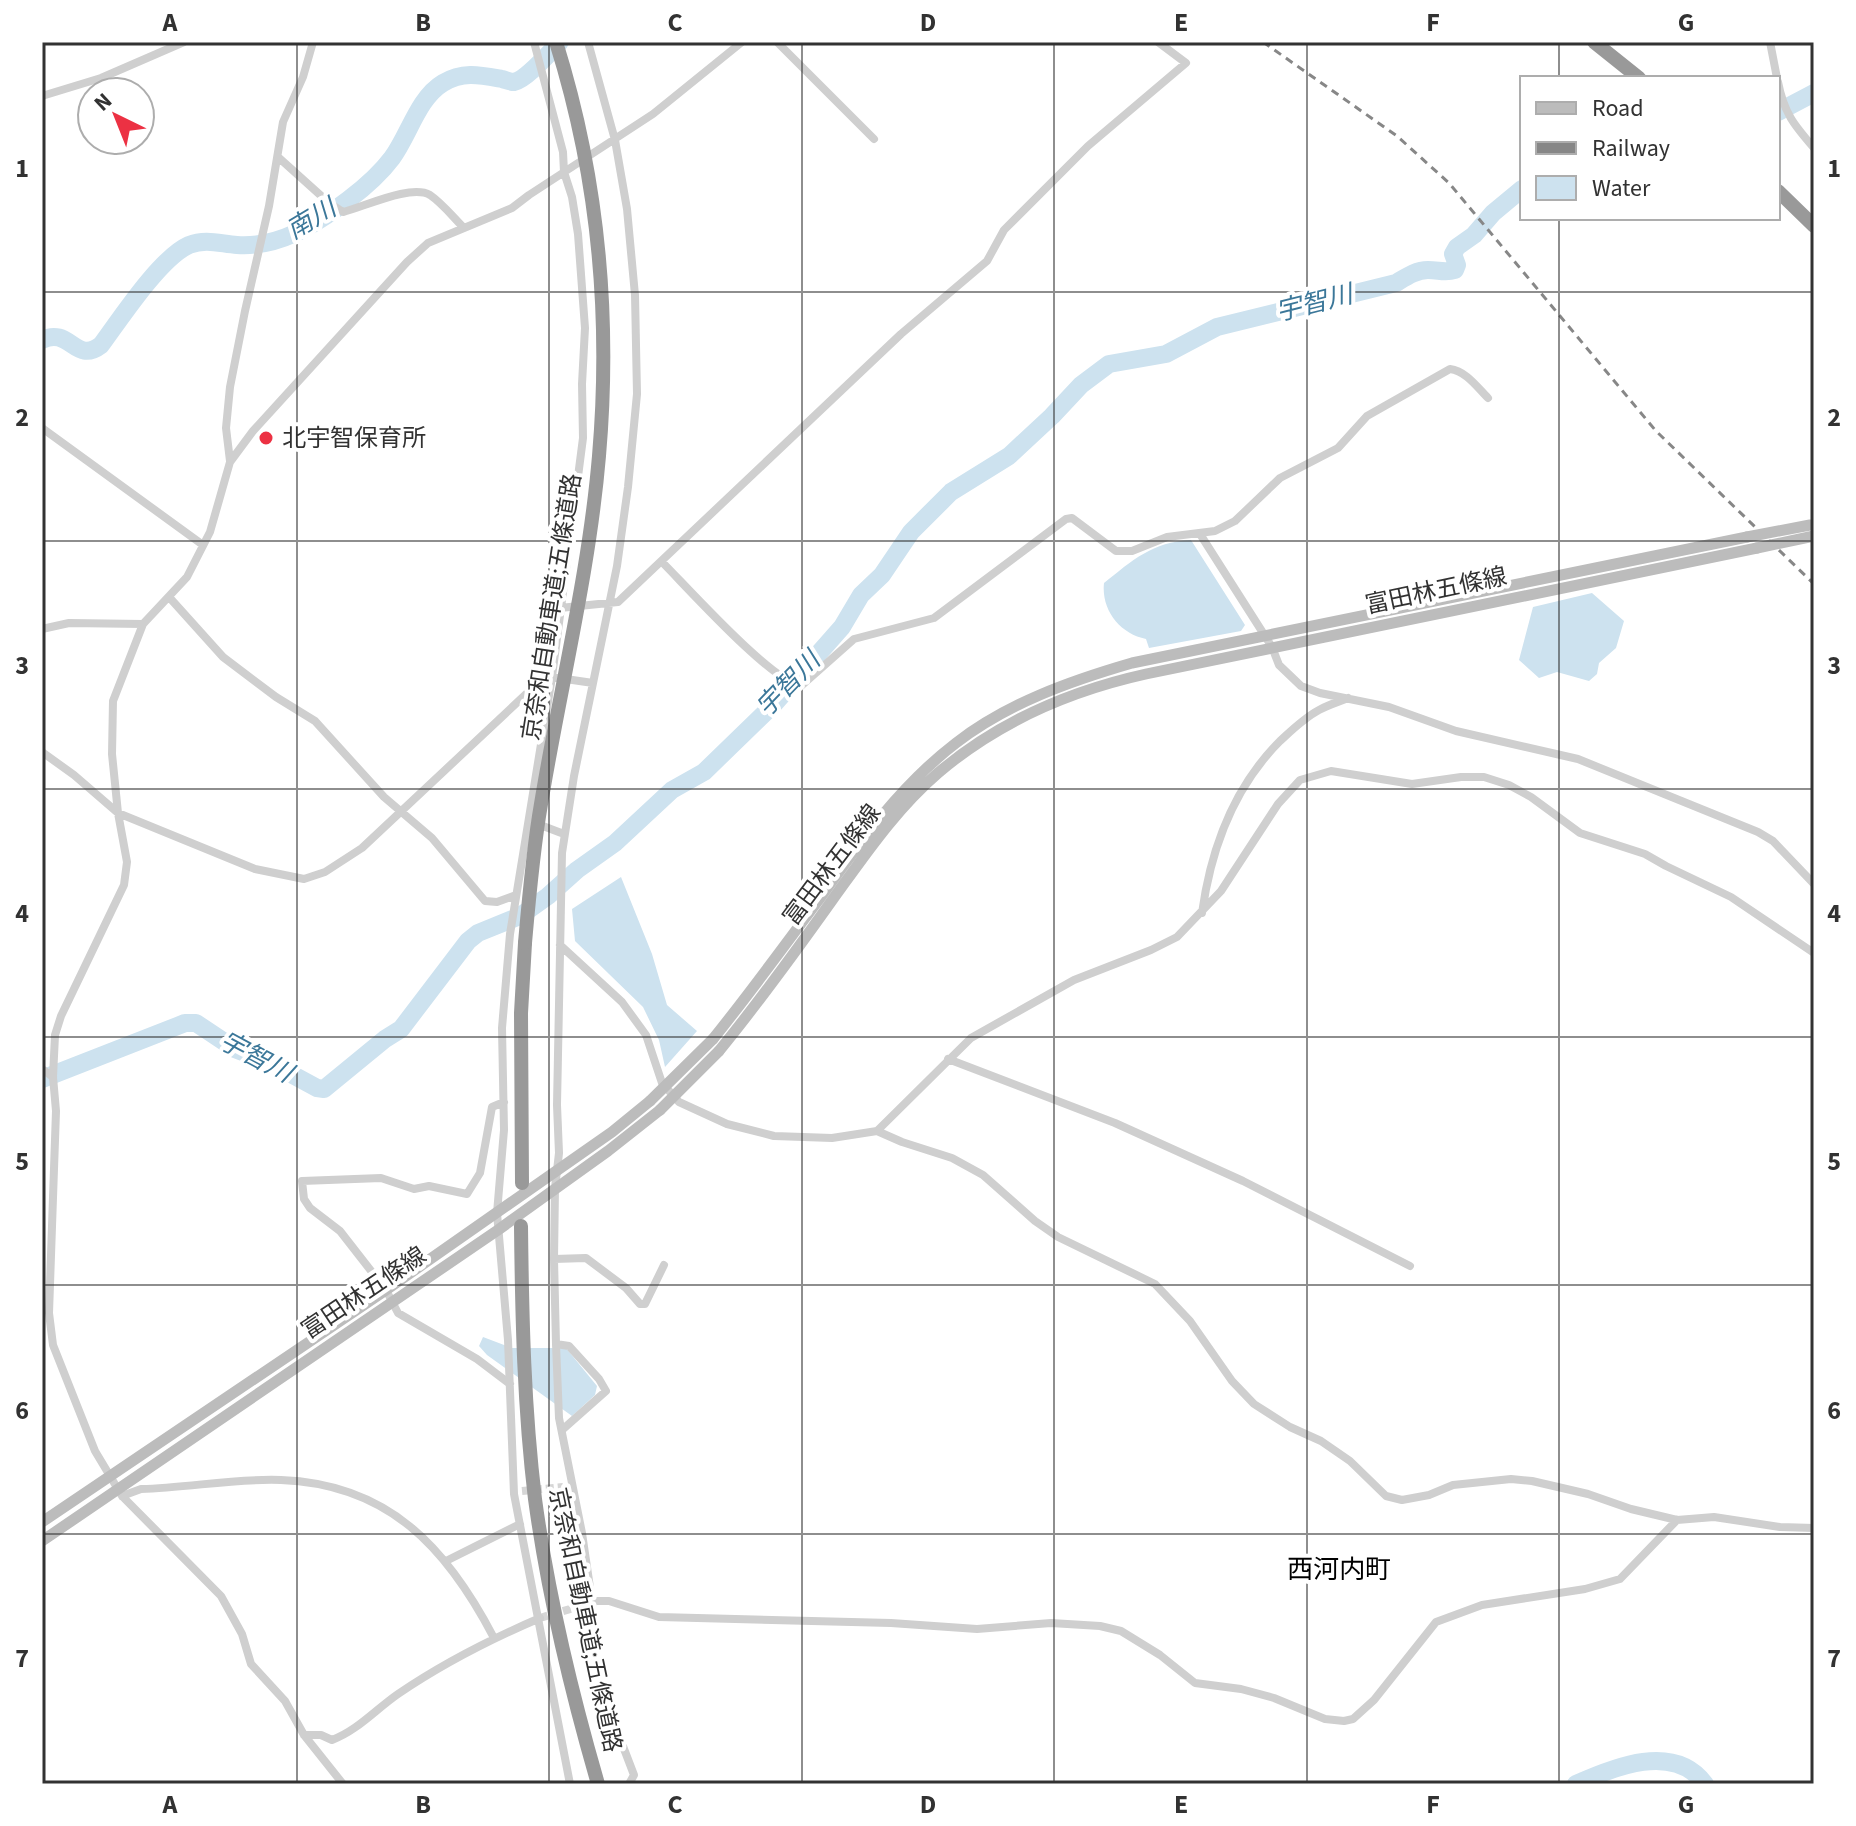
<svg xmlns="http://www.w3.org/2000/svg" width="1856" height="1826" font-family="'Source Sans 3','Noto Sans JP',sans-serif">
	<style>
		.water { fill: #cde2ef }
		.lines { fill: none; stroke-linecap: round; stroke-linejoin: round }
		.river { stroke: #cde2ef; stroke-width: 18 }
		.street-tunnel { stroke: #d6d6d6; stroke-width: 8; stroke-dasharray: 8 4; stroke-linecap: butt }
		.street { stroke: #cfcfcf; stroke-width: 8 }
		.secondary { stroke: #bcbcbc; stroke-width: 11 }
		.highway { stroke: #999; stroke-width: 14 }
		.rail { stroke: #878787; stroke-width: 3; stroke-dasharray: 8 6; stroke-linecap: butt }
		.secondary-bridge { stroke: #bcbcbc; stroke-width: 11 }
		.highway-bridge { stroke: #999; stroke-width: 14 }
		.grid { fill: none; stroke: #323232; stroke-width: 2; stroke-opacity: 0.55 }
		.poi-dot { fill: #ec3143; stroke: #fff; stroke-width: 3 }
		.labels { text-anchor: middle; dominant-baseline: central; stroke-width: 8; stroke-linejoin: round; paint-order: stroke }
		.poi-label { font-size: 24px; fill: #323232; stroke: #fff; text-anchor: start }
		.street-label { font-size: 24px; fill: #323232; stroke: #fff }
		.water-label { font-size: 26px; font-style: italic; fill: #3b7799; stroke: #fff }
		.neighbourhood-label { font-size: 26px; fill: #000; stroke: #fff }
		.neatline { fill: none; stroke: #323232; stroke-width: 3 }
		.grid-label { font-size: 26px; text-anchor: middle; font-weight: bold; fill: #323232 }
	</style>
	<rect width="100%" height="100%" fill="#fff"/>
	<!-- water -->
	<path class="water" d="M1191,540L1245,625L1241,631L1149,648L1146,639C1120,634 1101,610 1104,583C1133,560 1152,542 1191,540Z
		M1592,593L1624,621L1616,648L1599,663L1597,674L1589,681L1557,672L1539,678L1519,660L1533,607Z
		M621,877L652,954L667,1005L697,1031L665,1067L659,1040L643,1007L575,941L572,909Z
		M483,1337L512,1348H566L597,1386L595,1395L572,1416L487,1355L479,1346Z"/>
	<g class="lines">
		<!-- river -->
		<path class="river" d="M1778,112L1814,93
			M42,340C70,326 75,365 101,345C121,318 160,258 189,245C206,238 221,244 237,245C279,248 316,224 348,200C364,188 380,174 392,158C409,135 418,98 443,83C463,71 480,75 502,79C506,80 510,82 514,82C526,80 551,51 560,42
			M42,1079L185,1023H196L235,1049L269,1062L317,1088L324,1089L385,1039L401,1029L468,941L478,933L520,916L548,896L577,870L615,843L672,790L704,772L775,703L842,627L861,595L882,575L911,532L951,492L1009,456L1052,416L1081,385L1109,364L1166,354L1217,327L1396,283C1406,277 1416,270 1428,270C1439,270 1445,273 1455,270L1457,265L1453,254L1457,247L1474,235L1493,213L1522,189
			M1576,1784C1614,1767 1674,1742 1705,1784"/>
		<!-- street-tunnel -->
		<path class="street-tunnel" d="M522,1491L563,1487
			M540,1618L580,1606"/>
		<!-- street -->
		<path class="street" d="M534,42L563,152L564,172L572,197L578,234L585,328L582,384L583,438L552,677L510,934L502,1028L504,1130L497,1213L508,1340L514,1494L570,1784
			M588,42L615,140L627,209L635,295L637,394L628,487L617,566L574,776L562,853L557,1105L559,1153L555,1188L554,1259L556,1344L559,1418L582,1533L592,1601L596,1661L608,1707L634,1775L629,1784
			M777,42L874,139
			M1770,42L1777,78
			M1778,82C1784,113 1794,125 1814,148
			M42,96L101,78L184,42
			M278,157L328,202L343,212C364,207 411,184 430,195C442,203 453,217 463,227
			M42,428L203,545
			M230,461L226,428L230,387L245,311L269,206L283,122L303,77L313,42
			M1200,534L1272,647L1279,665L1301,686L1320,693L1389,707L1456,731L1578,759L1758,832L1773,841L1814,884
			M662,562C687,587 771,681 801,686L854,639L934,618L1066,519L1072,518L1116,551H1132L1167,537L1215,531L1235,521L1280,478L1338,448L1367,416L1450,369C1466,371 1477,387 1488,398
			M169,597L223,657L276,697L315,721L384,797L432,838L485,901L497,902L516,895
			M560,608L618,602L901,334L987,261L1004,230L1088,146L1186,63L1158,42
			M42,629L69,623L143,624
			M42,752L74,775L118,813L255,869L304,879L325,872L362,848L539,682L552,677L593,683
			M535,823L564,834
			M1202,913C1211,848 1233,788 1280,741C1292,730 1304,718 1319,710C1328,705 1338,702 1348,698
			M560,945L622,1002L646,1035L662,1083L679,1102L727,1124L774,1136L832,1138L877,1131L902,1142L952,1158L983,1175L1035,1221L1058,1237L1155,1284L1190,1321L1232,1381L1254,1404L1290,1427L1321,1441L1350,1461L1386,1496L1402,1500L1429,1495L1453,1485L1511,1479L1532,1481L1588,1494L1631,1509L1677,1520L1714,1517L1780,1527L1814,1528
			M948,1059L1115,1123L1243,1181L1410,1266
			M42,1069L53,1077
			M504,1102L492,1107L480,1173L467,1194L429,1186L414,1189L381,1178L302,1181L304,1199L310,1208L340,1231L386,1290L398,1313L477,1359L510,1384
			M877,1131L971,1038L1074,980L1151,950L1177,937L1221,891L1278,804L1300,780L1331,771L1412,784L1461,777H1484L1509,785L1531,797L1580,833L1645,854L1666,866L1731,897L1814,953
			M554,1259L586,1258L626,1288L640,1304H645L664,1265
			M556,1344L569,1346L599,1379L606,1391L562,1430
			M122,1496L141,1489C188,1488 235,1478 281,1480C389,1484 447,1548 494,1638
			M446,1561L520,1524
			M580,1606L592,1601H609L659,1617L891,1623L977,1629L1051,1623L1100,1626L1121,1631L1160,1655L1195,1683L1241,1689L1274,1698L1325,1719L1344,1721L1353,1719L1374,1700L1436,1622L1482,1605L1585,1589L1620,1579L1677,1520
			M304,1735H321L332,1740C358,1730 375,1710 398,1694C442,1664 491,1639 540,1618
			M343,1784L304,1735L285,1701L251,1664L242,1634L221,1596L122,1496L95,1451L53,1345L49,1313L56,1111L53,1077L55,1035L61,1016L124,885L127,862L118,813L112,754L113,701L143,624L187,577L210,532L230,462L253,431L407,262L428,243L512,208L529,195L653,114L742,42"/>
		<!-- secondary -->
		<path class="secondary" d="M713,1039C750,993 785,945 820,898C860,842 901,785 956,743C1008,703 1070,681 1132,663L1747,537
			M719,1051C759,1002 796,951 833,899C865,855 896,809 938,773C998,722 1069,691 1146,674L1757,548
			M42,1522L386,1290L612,1132L650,1101
			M42,1541L498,1230L608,1151L660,1110"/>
		<!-- highway -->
		<path class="highway" d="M1594,42L1639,78
			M1778,191L1814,226
			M522,1183L521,1013L525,943
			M521,1226C522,1317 524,1408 535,1499C548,1595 571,1691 598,1784"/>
		<!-- rail -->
		<path class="rail" d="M1263,42L1397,136L1449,183L1656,431L1814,584"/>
		<!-- secondary-bridge -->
		<path class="secondary-bridge" d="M1747,537L1810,525
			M1757,548L1814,536
			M650,1101L713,1039
			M660,1110L719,1051"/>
		<!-- highway-bridge -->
		<path class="highway-bridge" d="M525,943C529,897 533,850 541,804C560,688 589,574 599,456C611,316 598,176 556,42"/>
	</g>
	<!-- grid -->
	<path class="grid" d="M297,42V1784M549,42V1784M802,42V1784M1054,42V1784M1307,42V1784M1559,42V78M1559,218V1784M42,292H1814M42,541H1814M42,789H1814M42,1037H1814M42,1285H1814M42,1534H1814"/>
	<!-- markers -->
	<circle class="poi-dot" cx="266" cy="438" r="8"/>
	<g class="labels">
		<!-- poi labels -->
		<g class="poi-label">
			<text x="282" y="438">北宇智保育所</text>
		</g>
		<!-- street labels -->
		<g class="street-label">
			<text transform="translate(1436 591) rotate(-12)">富田林五條線</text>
			<text transform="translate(552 607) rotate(-81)">京奈和自動車道;五條道路</text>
			<text transform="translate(832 865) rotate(-53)">富田林五條線</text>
			<text transform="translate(364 1293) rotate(-34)">富田林五條線</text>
			<text transform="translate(585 1620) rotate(78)">京奈和自動車道;五條道路</text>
		</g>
		<!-- water labels -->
		<g class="water-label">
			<text transform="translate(311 219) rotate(-31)">南川</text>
			<text transform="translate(1314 303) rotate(-14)">宇智川</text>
			<text transform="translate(788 684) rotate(-46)">宇智川</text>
			<text transform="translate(256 1057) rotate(28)">宇智川</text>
		</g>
		<!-- neighbourhood labels -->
		<g class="neighbourhood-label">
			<text x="1339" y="1569">西河内町</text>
		</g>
	</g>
	<!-- border -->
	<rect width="1856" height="1826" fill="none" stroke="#ffffff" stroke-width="88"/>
	<!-- legend -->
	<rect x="1520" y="76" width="260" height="144" fill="#ffffff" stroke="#adadad" stroke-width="2"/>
	<rect x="1536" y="102" width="40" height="12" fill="#bcbcbc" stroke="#adadad" stroke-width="2"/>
	<text x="1592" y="116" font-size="24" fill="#323232">Road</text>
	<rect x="1536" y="142" width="40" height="12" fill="#878787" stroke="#adadad" stroke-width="2"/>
	<text x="1592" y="156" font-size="24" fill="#323232">Railway</text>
	<rect x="1536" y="176" width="40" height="24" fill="#cde2ef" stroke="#adadad" stroke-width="2"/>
	<text x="1592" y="196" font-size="24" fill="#323232">Water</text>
	<!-- north arrow -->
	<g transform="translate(116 116) rotate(317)"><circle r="38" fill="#ffffff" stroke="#adadad" stroke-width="2"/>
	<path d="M0-6L14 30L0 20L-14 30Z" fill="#ec3143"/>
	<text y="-12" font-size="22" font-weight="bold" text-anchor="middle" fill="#323232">N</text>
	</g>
	<rect x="44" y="44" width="1768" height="1738" class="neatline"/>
	<g class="grid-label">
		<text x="170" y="31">A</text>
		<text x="423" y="31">B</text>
		<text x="675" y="31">C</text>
		<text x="928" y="31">D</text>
		<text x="1181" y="31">E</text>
		<text x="1433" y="31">F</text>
		<text x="1686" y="31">G</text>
		<text x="22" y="177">1</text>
		<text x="1834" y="177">1</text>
		<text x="22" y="426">2</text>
		<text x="1834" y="426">2</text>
		<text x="22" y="674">3</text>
		<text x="1834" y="674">3</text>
		<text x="22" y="922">4</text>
		<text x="1834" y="922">4</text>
		<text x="22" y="1170">5</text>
		<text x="1834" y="1170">5</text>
		<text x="22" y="1419">6</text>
		<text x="1834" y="1419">6</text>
		<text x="22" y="1667">7</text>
		<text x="1834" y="1667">7</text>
		<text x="170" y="1813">A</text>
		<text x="423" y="1813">B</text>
		<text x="675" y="1813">C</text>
		<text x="928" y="1813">D</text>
		<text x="1181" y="1813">E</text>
		<text x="1433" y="1813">F</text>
		<text x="1686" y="1813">G</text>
	</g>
</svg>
